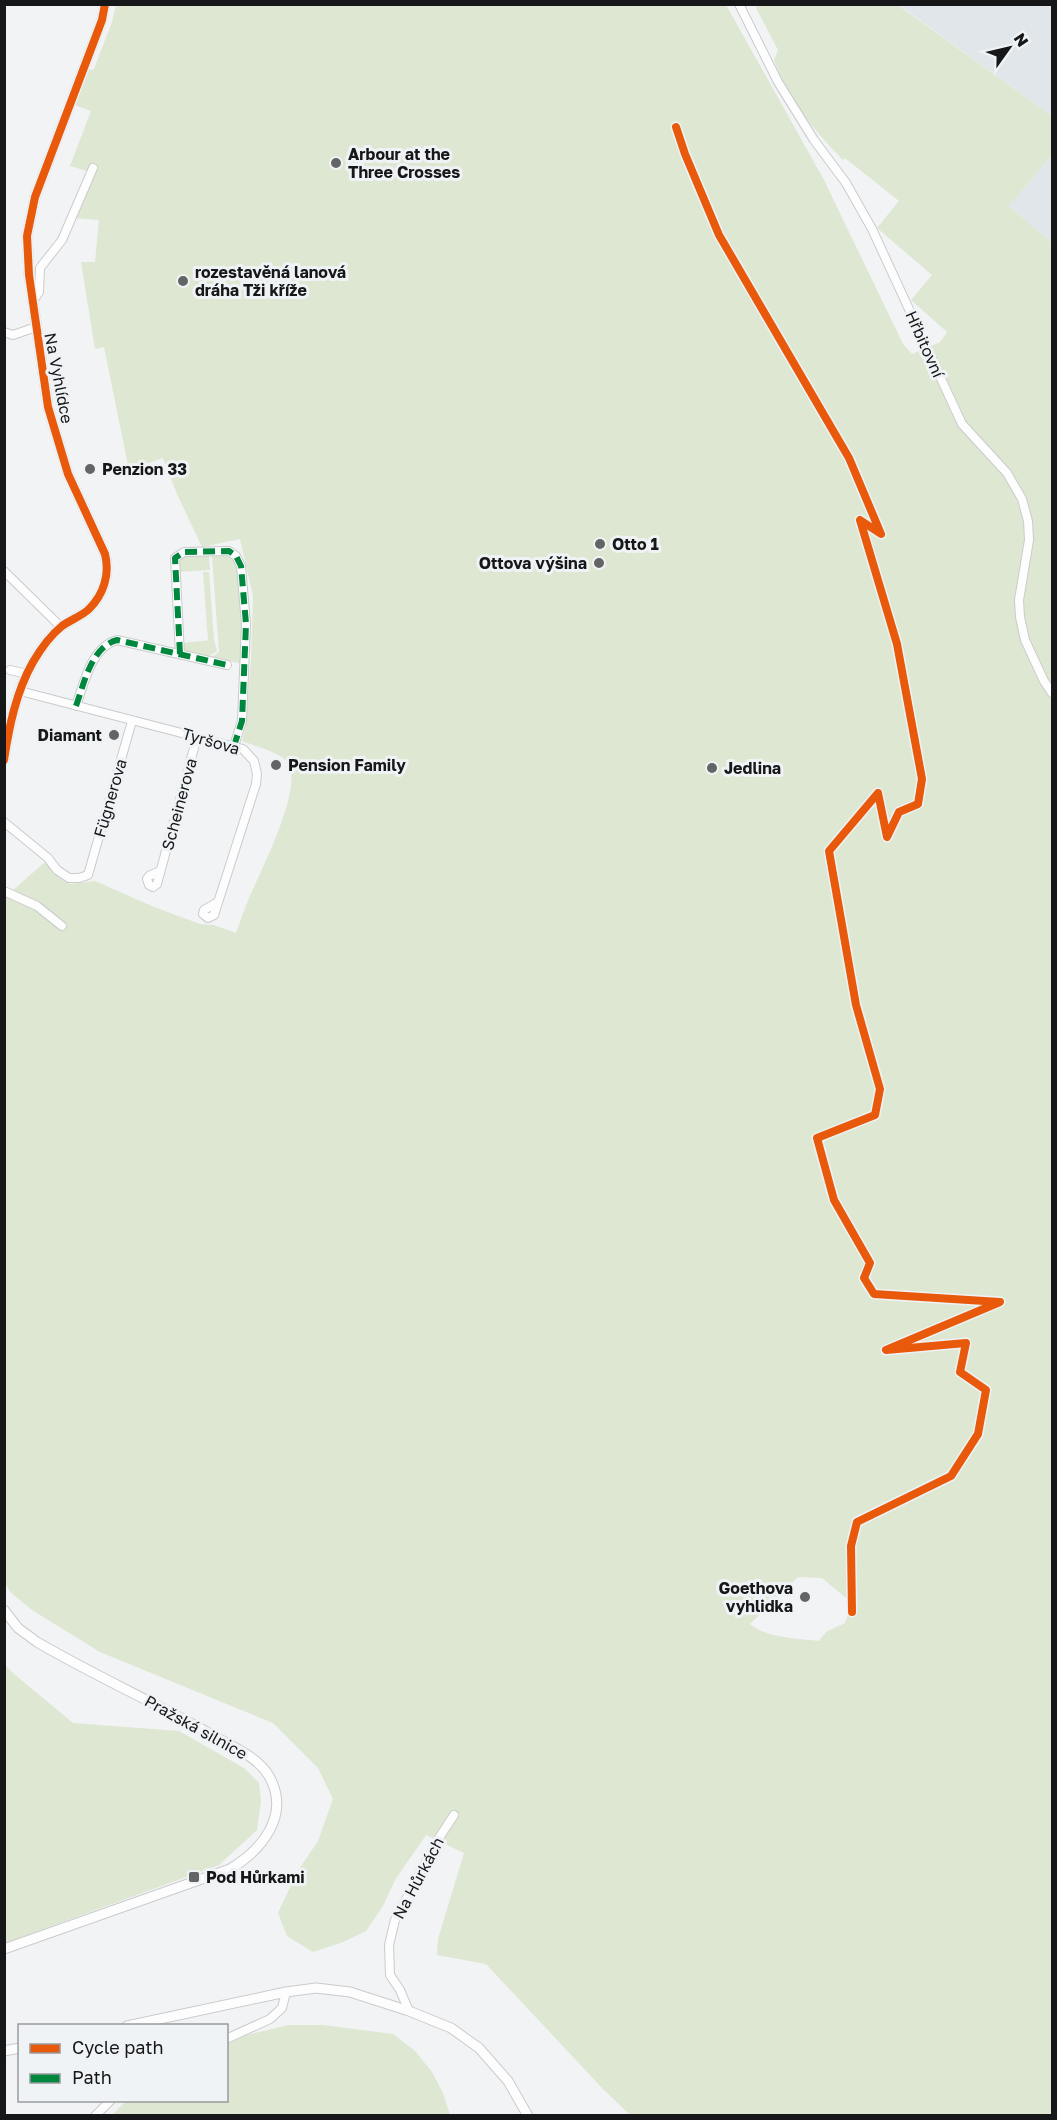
<svg xmlns="http://www.w3.org/2000/svg" width="1057" height="2120" font-family="'Golos Text',sans-serif">
	<style>
		.built { fill: #e1e6eb }
		.green { fill: #dee7d1; fill-rule: evenodd }
		.lines { fill: none; stroke-linecap: round; stroke-linejoin: round }
		.minor-casing { stroke: #cacbcd; stroke-width: 10 }
		.tertiary-casing { stroke: #cacbcd; stroke-width: 11 }
		.minor { stroke: #fdfdfe; stroke-width: 8 }
		.tertiary { stroke: #fdfdfe; stroke-width: 9 }
		.quiet { stroke: #00873e; stroke-width: 6; stroke-dasharray: 12 6; stroke-linecap: butt }
		.cycleway-casing { stroke: #f0f3f6; stroke-width: 11 }
		.cycleway { stroke: #e8590c; stroke-width: 8 }
		.poi-dot { fill: #636465; stroke: #f0f3f6; stroke-width: 2 }
		.labels { text-anchor: middle; dominant-baseline: central; stroke-width: 6; stroke-linejoin: round; paint-order: stroke }
		.poi-label { font-size: 16px; font-weight: bold; fill: #161718; stroke: #f0f3f6; text-anchor: start }
		.street-label { font-size: 16px; fill: #161718; stroke: #f0f3f6 }
	</style>
	<rect width="100%" height="100%" fill="#f1f3f5"/>
	<!-- built -->
	<path class="built" d="M899,5H1052V116Z
		M1052,155V243L1009,206Z"/>
	<!-- green -->
	<path class="green" d="M758,4L898,5L1052,116V155L1009,206L1052,243V2115H630L603,2089L486,1964L437,1955L438,1939L464,1853L426,1835L395,1880L383,1906L366,1931L343,1942L313,1952L287,1936L278,1913L297,1872L318,1841L333,1799L318,1768L273,1723L100,1652L32,1610L10,1592L5,1582L4,890L12,891L45,862L62,880L71,884L95,881L154,907L200,924L214,925L236,933C240,922 244,910 249,898C260,872 304,788 288,763C281,752 254,746 242,741L246,726L251,658L253,596L240,539L202,547L177,494L163,458L129,470L104,347L95,349L81,262H95L99,220L74,218L94,173L70,166L91,111L75,105L89,70L94,69L112,22L116,5H726L823,178L903,344L912,354L940,342L947,332L911,300L932,275L877,228L899,201L845,158L843,160C814,130 788,100 774,60L778,50L756,8ZM798,1577L822,1578L852,1603L845,1623L826,1632L819,1641C800,1639 765,1638 750,1624Z
		M221,553L228,554L237,562L243,622V664L212,657L219,652L212,556H217Z
		M184,555H203L209,556L210,570L177,572L178,559Z
		M203,572H209L214,640L217,651L208,657L182,650V643L213,640H208Z
		M4,1664L14,1674L73,1723L179,1731L244,1768L259,1783L261,1801L257,1830L219,1865L5,1943Z
		M289,2025H323L393,2034L415,2051L432,2072L443,2093L450,2115H112L126,2101L226,2100L227,2044L247,2035Z"/>
	<g class="lines">
		<!-- minor casing -->
		<g class="minor-casing">
			<path id="minor" d="M739,4L778,82L814,140L846,183L872,229L962,424L1007,473L1022,499L1028,521L1029,540L1019,600L1020,617L1025,640L1044,681L1052,693
				M33,301L39,292L40,268L62,240L93,168
				M4,332L13,335L36,327
				M4,571L61,627
				M180,654L175,558L184,552L229,551L236,556L241,566L246,624L242,721L234,746
				M10,670L27,674
				M20,691L243,749L254,761L257,774L256,784L214,915L208,918L203,914L204,910L218,902
				M76,706C84,684 91,647 117,640L227,665
				M4,822L48,858L57,870L69,878H79L88,875L132,721
				M160,871L149,876L147,879L149,885L153,887L157,884L197,737
				M4,891L37,906L62,926
				M409,2011L400,1990L390,1975L389,1945L395,1920L437,1841L454,1815
				M226,2039L270,2019L282,2008L286,1992
				M95,2116L111,2100"/>
		</g>
		<!-- tertiary casing -->
		<g class="tertiary-casing">
			<path id="tertiary" d="M4,760C9,727 16,692 33,662C40,650 51,635 62,626C70,620 82,616 89,609C104,594 110,574 105,554L68,474L48,407L29,275L27,236L35,197L102,20L105,4
				M4,1610L18,1628L37,1642C95,1676 156,1703 214,1736C233,1747 258,1757 269,1776C291,1815 262,1850 230,1869L4,1949
				M127,2026L286,1992L316,1988L350,1992L409,2011L451,2028L479,2048L508,2081L528,2116
				M4,2051L20,2048"/>
		</g>
		<!-- minor -->
		<use href="#minor" class="minor"/>
		<!-- tertiary -->
		<use href="#tertiary" class="tertiary"/>
		<!-- quiet -->
		<path class="quiet" d="M180,654L175,558L184,552L229,551L236,556L241,566L246,624L242,721L234,746
			M76,706C84,684 91,647 117,640L227,665"/>
		<!-- cycleway casing -->
		<g class="cycleway-casing">
			<path id="cycleway" d="M676,127L685,154L719,235L849,458L881,534L860,520L897,644L922,779L918,804L899,812L887,837L878,793L829,851L856,1005L880,1089L875,1115L817,1138L834,1200L870,1263L864,1278L874,1294L1000,1302L886,1350L966,1343L960,1372L986,1390L978,1434L951,1476L857,1522L851,1546L852,1612
				M4,760C9,727 16,692 33,662C40,650 51,635 62,626C70,620 82,616 89,609C104,594 110,574 105,554L68,474L48,407L29,275L27,236L35,197L102,20L105,4"/>
		</g>
		<!-- cycleway -->
		<use href="#cycleway" class="cycleway"/>
	</g>
	<!-- markers -->
	<g class="poi-dot">
		<circle cx="336" cy="163" r="6"/>
		<circle cx="183" cy="281" r="6"/>
		<circle cx="90" cy="469" r="6"/>
		<circle cx="600" cy="544" r="6"/>
		<circle cx="599" cy="563" r="6"/>
		<circle cx="114" cy="735" r="6"/>
		<circle cx="276" cy="765" r="6"/>
		<circle cx="712" cy="768" r="6"/>
		<circle cx="805" cy="1597" r="6"/>
		<rect x="188" y="1871" width="12" height="12" rx="3"/>
	</g>
	<g class="labels">
		<!-- poi labels -->
		<g class="poi-label">
			<text x="348" y="154">Arbour at the<tspan x="348" dy="18">Three Crosses</tspan></text>
			<text x="195" y="272">rozestavěná lanová<tspan x="195" dy="18">dráha Tži kříže</tspan></text>
			<text x="102" y="469">Penzion 33</text>
			<text x="612" y="544">Otto 1</text>
			<text x="587" y="563" text-anchor="end">Ottova výšina</text>
			<text x="102" y="735" text-anchor="end">Diamant</text>
			<text x="288" y="765">Pension Family</text>
			<text x="724" y="768">Jedlina</text>
			<text x="793" y="1588" text-anchor="end">Goethova<tspan x="793" dy="18">vyhlidka</tspan></text>
			<text x="206" y="1877">Pod Hůrkami</text>
		</g>
		<!-- street labels -->
		<g class="street-label">
			<text transform="translate(925 344) rotate(66)">Hřbitovní</text>
			<text transform="translate(59 378) rotate(79)">Na Vyhlídce</text>
			<text transform="translate(211 741) rotate(16)">Tyršova</text>
			<text transform="translate(110 798) rotate(-74)">Fügnerova</text>
			<text transform="translate(179 804) rotate(-75)">Scheinerova</text>
			<text transform="translate(196 1727) rotate(29)">Pražská silnice</text>
			<text transform="translate(418 1878) rotate(-62)">Na Hůrkách</text>
		</g>
	</g>
	<!-- border -->
	<rect width="1057" height="2120" fill="none" stroke="#161718" stroke-width="12"/>
	<!-- legend -->
	<rect x="18" y="2024" width="210" height="78" fill="#f0f3f6" stroke="#999b9d" stroke-width="1.5"/>
	<rect x="30" y="2044" width="30" height="9" fill="#e8590c" stroke="#999b9d" stroke-width="1.5"/>
	<text x="72" y="2054" font-size="18" fill="#161718">Cycle path</text>
	<rect x="30" y="2074" width="30" height="9" fill="#00873e" stroke="#999b9d" stroke-width="1.5"/>
	<text x="72" y="2084" font-size="18" fill="#161718">Path</text>
	<!-- north arrow -->
	<g transform="translate(1009 48) rotate(56)" stroke="#f0f3f6" stroke-width="4.5" paint-order="stroke">
	<path d="M0-4.5L10 22L0 15L-10 22Z" fill="#161718"/>
	<text y="-9" font-size="16" font-weight="bold" text-anchor="middle" fill="#161718">N</text>
	</g>
</svg>
